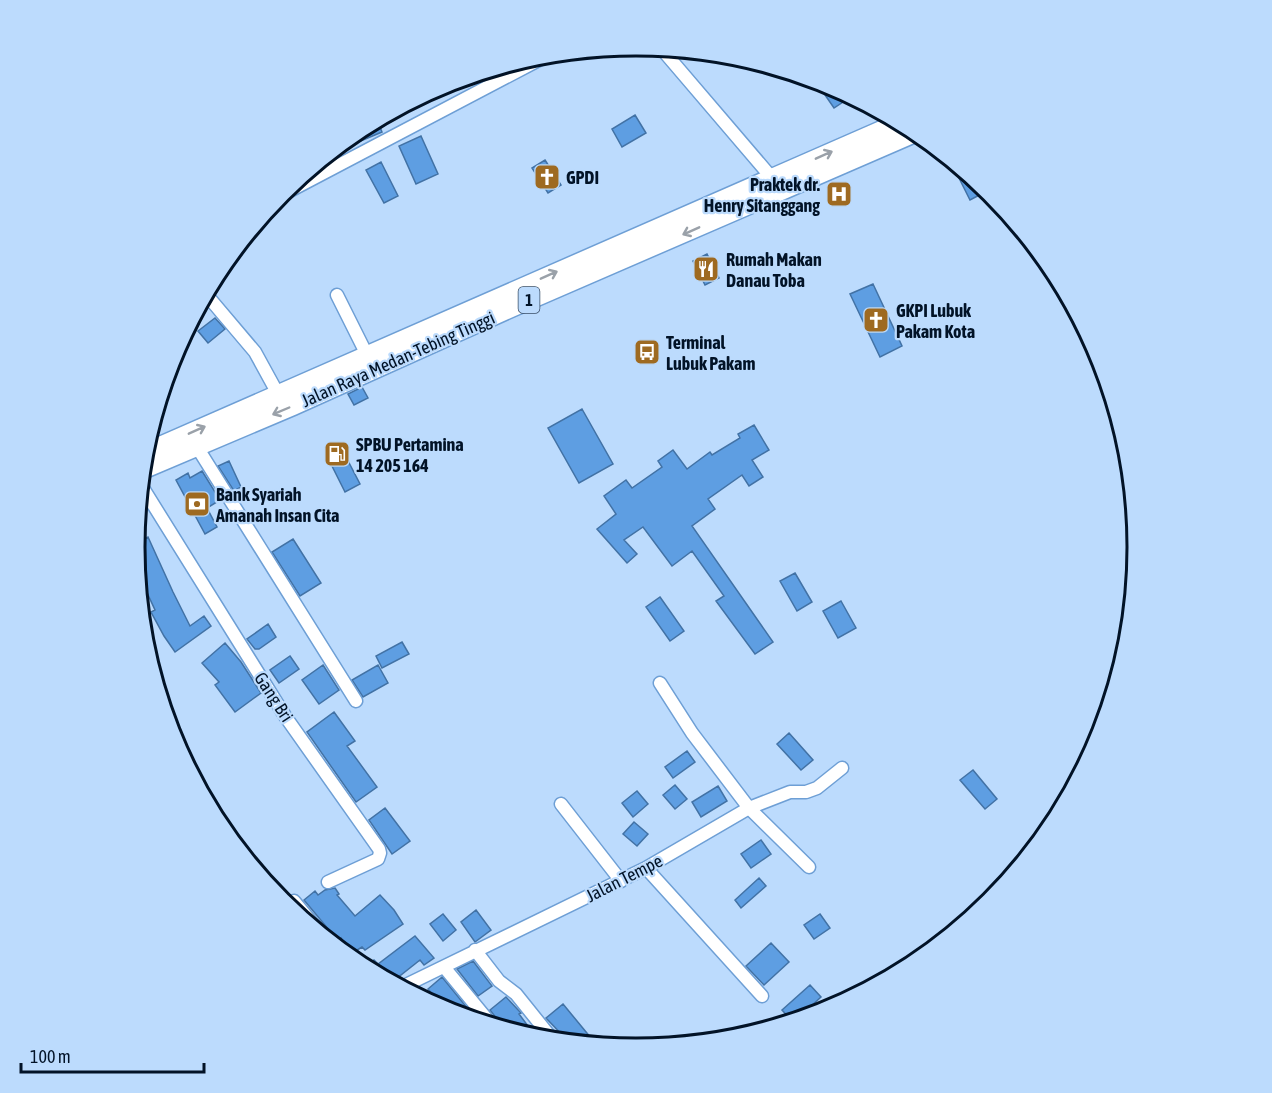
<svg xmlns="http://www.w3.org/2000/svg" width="1272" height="1093" font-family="'Asap Condensed',sans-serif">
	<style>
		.building { fill: #5e9ee2; stroke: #4272a5; stroke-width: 1.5 }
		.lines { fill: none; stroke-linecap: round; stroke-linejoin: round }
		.minor-casing { stroke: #6e9fd5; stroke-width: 15 }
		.highway-casing { stroke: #6e9fd5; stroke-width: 21 }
		.minor { stroke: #fff; stroke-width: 12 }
		.highway { stroke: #fff; stroke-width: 18 }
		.oneway { stroke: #9aa1a9 }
		.labels { text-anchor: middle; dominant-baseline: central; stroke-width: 4.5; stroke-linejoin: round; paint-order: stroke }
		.shield { fill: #bcdbfd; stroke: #3a4f67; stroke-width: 1.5 }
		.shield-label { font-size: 16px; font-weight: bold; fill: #021327 }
		.poi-label { font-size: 18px; font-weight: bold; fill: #021327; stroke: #bcdbfd; text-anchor: start }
		.street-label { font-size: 18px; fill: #021327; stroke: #bcdbfd }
		.rim { fill: none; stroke: #021327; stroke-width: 3 }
	</style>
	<rect width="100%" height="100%" fill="#bcdbfd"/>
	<!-- building -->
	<path class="building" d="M814,79L828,83L852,96L834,108Z
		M635,115L646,133L622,147L612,129Z
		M377,119L382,132L351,145L348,137L358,129Z
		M421,136L438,174L416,184L399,146Z
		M949,158L989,190L970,200Z
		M545,160L561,185L548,193L532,168Z
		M381,162L398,196L384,203L366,170Z
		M707,254L719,278L705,285L693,261Z
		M873,284L902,346L880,357L850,294Z
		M215,318L225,329L208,343L198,331Z
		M362,387L368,398L354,405L348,394Z
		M582,409L613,464L579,483L548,428Z
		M754,425L769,450L752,460L763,477L749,486L742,475L708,499L715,509L692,526L773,642L755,654L716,601L724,596L692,551L672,566L643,527L624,540L637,554L627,563L597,529L616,514L604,496L626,480L632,488L662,467L658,461L673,450L687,469L710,452L712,455L740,438L738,434Z
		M345,455L360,484L345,492L330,462Z
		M229,461L241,487L234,491L218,466Z
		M202,471L220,500L207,508L217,527L205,534L176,480L188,473L190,478Z
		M148,537L173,592L190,626L204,616L211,626L175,652L164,636L151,612L155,610L137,571L135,544Z
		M293,539L321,583L300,596L272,552Z
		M795,573L812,602L797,611L780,581Z
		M660,597L684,631L670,641L646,607Z
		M841,601L856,628L838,638L823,611Z
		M268,624L276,637L259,649H255L247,639Z
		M402,642L409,654L382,668L376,656Z
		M225,643L241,662L261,693L235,712L215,685L219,682L202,663Z
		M290,656L299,669L279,683L270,670Z
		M323,665L339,690L319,704L302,680Z
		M378,665L388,683L363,697L352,680Z
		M334,712L355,741L347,746L377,787L356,802L307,732Z
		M789,733L813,760L801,770L777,744Z
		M687,751L695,762L673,778L665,767Z
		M973,770L997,799L985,809L960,780Z
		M675,785L687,799L675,809L663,795Z
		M718,786L727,801L701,817L692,802Z
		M637,791L648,804L633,817L622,803Z
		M385,808L410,841L392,854L369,820Z
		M634,822L648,834L637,846L623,834Z
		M761,840L771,854L751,868L741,854Z
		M759,878L766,886L741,908L735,900Z
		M335,888L339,894L337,895L355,916L380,895L394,910L403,924L365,950L362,947L351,954L341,938L334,944L330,941L331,935L330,931L304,900L315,891L318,895L325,890Z
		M476,910L491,930L475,942L461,922Z
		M443,914L456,930L443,941L430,924Z
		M820,914L830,928L814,939L804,925Z
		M415,936L434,958L424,965L420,960L392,982L365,967L374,960L378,964Z
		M771,943L789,962L764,985L746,966Z
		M473,961L492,986L478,996L457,969Z
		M442,977L477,1020L447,1011L428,989Z
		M810,985L821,997L796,1020L792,1021L782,1010Z
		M506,997L521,1013L519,1014L531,1030L525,1034L504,1028L490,1010Z
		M563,1004L591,1038L586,1043L568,1041L546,1018Z"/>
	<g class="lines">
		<!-- minor casing -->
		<g class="minor-casing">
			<path id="minor" d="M660,47L772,178
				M276,198L552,53
				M205,293L255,352L278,394
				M337,295L367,355
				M197,447L356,701
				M141,485L285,716L379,849L380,853L378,859L328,882
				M660,683L692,733L749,808L809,867
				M561,804L621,881
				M646,868L762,996
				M294,901L323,936
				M475,950L499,981L516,994L553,1040
				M444,967L491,1024
				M402,987L646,868L749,808L790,792H806L817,788L842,768"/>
		</g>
		<!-- highway casing -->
		<g class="highway-casing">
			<path id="highway" d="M144,453L900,122
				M142,470L293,406L511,308L917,132"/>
		</g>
		<!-- minor -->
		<use href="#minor" class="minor"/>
		<!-- highway -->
		<use href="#highway" class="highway"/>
	</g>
	<!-- one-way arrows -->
	<defs><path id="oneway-shaft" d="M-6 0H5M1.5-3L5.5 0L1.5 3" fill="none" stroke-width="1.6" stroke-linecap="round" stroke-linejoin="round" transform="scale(1.5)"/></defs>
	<g class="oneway">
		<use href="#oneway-shaft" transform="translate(824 155) rotate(-24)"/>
		<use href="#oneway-shaft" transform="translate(691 231) rotate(156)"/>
		<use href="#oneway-shaft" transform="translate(549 275) rotate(-24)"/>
		<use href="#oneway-shaft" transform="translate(281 411) rotate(157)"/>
		<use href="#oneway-shaft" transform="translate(197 430) rotate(-24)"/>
	</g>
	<!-- icons -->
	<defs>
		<g id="church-square" transform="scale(1.35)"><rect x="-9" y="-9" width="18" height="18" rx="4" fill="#9e6a21" stroke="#bcdbfd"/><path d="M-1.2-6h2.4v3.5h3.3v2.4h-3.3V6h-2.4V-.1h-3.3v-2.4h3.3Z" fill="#fff"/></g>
		<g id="hospital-square" transform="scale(1.35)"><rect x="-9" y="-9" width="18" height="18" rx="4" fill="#9e6a21" stroke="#bcdbfd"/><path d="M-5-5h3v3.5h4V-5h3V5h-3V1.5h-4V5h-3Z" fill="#fff"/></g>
		<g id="restaurant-square" transform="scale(1.35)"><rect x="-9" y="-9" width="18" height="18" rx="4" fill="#9e6a21" stroke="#bcdbfd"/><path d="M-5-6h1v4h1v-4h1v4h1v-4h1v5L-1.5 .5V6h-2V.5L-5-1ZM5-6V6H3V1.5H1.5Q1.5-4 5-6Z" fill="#fff"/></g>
		<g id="bus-square" transform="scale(1.35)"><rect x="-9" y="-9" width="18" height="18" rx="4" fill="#9e6a21" stroke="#bcdbfd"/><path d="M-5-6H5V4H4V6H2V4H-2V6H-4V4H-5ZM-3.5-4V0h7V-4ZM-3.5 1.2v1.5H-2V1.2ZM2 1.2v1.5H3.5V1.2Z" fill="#fff"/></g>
		<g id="fuel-square" transform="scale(1.35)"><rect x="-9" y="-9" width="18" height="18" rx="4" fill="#9e6a21" stroke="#bcdbfd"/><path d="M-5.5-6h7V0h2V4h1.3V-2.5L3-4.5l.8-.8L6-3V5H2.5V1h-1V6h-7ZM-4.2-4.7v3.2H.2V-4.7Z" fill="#fff"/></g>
		<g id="bank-square" transform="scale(1.35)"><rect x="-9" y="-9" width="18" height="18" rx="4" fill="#9e6a21" stroke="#bcdbfd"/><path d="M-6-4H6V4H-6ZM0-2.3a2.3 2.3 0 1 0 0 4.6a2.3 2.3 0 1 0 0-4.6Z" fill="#fff"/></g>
	</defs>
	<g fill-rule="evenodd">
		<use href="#church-square" x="547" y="177"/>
		<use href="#hospital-square" x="839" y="194"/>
		<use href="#restaurant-square" x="706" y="269"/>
		<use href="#church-square" x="876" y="320"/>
		<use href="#bus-square" x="647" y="352"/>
		<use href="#fuel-square" x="337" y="454"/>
		<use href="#bank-square" x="197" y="504"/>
	</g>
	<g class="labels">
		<!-- shield labels -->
		<rect class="shield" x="518.5" y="287" width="21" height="26" rx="4.5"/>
		<g class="shield-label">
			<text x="529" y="300">1</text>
		</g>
		<!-- poi labels -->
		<g class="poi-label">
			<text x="566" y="177">GPDI</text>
			<text x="820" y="184" text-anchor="end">Praktek dr.<tspan x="820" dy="21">Henry Sitanggang</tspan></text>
			<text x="726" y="259">Rumah Makan<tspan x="726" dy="21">Danau Toba</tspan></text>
			<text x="896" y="310">GKPI Lubuk<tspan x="896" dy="21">Pakam Kota</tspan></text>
			<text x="666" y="342">Terminal<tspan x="666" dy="21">Lubuk Pakam</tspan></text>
			<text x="356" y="444">SPBU Pertamina<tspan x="356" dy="21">14 205 164</tspan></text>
			<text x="216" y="494">Bank Syariah<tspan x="216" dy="21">Amanah Insan Cita</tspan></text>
		</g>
		<!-- street labels -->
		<g class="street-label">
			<text transform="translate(398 359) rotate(-24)">Jalan Raya Medan-Tebing Tinggi</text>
			<text transform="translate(274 697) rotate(57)">Gang Bri</text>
			<text transform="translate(624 878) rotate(-27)">Jalan Tempe</text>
		</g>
	</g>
	<!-- crop -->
	<path d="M0 0H1272V1093H0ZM145 547a491 491 0 1 1 982 0a491 491 0 1 1-982 0Z" fill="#bcdbfd" fill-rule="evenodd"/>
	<path class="rim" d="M145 547a491 491 0 1 1 982 0a491 491 0 1 1-982 0Z"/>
	<!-- scale -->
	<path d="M21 1063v9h183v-9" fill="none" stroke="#021327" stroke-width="3"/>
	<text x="30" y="1063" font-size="18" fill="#021327" stroke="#bcdbfd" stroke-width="4.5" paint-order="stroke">100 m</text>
</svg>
